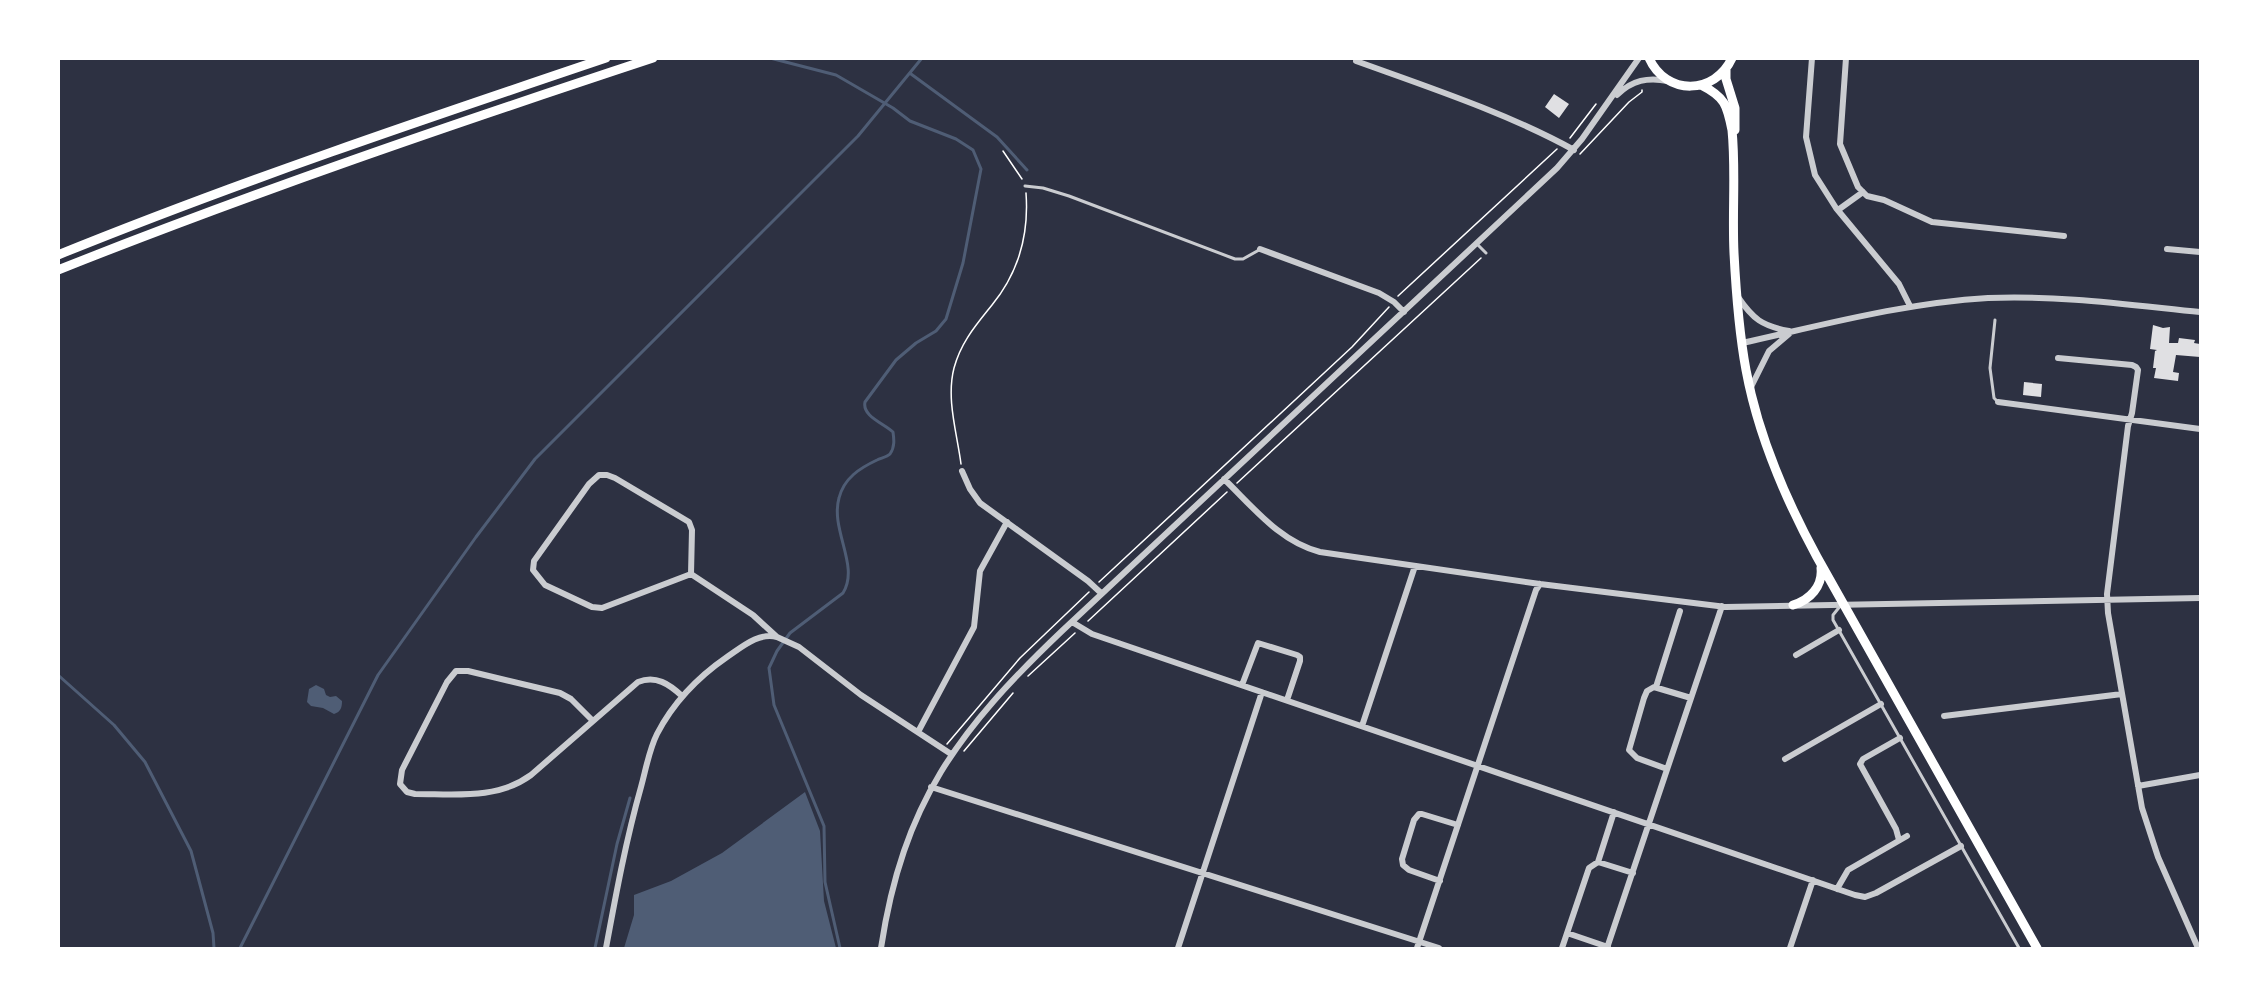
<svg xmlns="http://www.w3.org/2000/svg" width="2259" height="1007" font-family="Cabin,sans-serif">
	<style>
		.water { fill: #4f5d75 }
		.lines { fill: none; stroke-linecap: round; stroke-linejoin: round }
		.stream { stroke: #4f5d75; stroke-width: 3 }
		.building { fill: #e0e0e3 }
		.path { stroke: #fff; stroke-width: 1.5 }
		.service { stroke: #caccd0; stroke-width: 3 }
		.minor { stroke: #caccd0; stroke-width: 6 }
		.primary { stroke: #fff; stroke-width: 9 }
	</style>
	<rect width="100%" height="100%" fill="#2d3142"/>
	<!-- water -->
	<path class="water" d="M316,685L324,689L326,695L330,697L336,696L342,701C342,707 341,712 334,714L323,708L311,706L307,702L309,689Z
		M805,792L820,831L824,901L836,948H624L634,915V895L671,881L722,853Z"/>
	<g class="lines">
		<!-- stream -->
		<path class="stream" d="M770,58L836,75L893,108L910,121L956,139L973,150L981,169L963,263L946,319L936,331L916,343L896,360L865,402C862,416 883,423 893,432C894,439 895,447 890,454C887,457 881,458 877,460C860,468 844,478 839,498C830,530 860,566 843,593L790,633L777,651L769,668L774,705L824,826L825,882L840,948
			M911,74L997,137L1027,170
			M58,675L114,725L145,762L191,851L213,933L214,948
			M240,948L378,675L476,537L535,459L858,136L922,58
			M595,948L617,844L630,798"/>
	</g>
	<!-- building -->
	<path class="building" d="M1554,94L1569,104L1559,118L1545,107Z
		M2153,325L2163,328L2170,327L2169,343H2178L2179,338L2195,340L2194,343L2200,344V357L2176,355L2173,372L2179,373L2178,381L2154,378L2156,368H2153L2155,351L2157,350L2150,349Z
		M2024,382L2042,384L2041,397L2023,395Z"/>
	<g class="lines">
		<!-- path -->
		<path class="path" d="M1570,138L1596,104
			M1003,151L1022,179
			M1580,154L1629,102L1642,92V90
			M1398,296L1557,149
			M961,464C957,433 946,399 954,368C961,342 976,325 992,305C1019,272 1029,234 1026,193
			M1237,483L1481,258
			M1099,582L1352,347L1389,307
			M1088,621L1227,492
			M1028,676L1075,633
			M947,744L1020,658L1089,592
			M964,751L1013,693"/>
		<!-- service -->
		<path class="service" d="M1025,186L1043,188L1069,196L1235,259H1243L1259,250
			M1477,244L1486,253
			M1995,320L1990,368L1994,398L1998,402
			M1841,605L1833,615V620L2019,948"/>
		<!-- minor -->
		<path class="minor" d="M1812,58L1806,137L1815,175L1836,208L1899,284L1910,306
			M1846,58L1840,144L1858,187L1867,196L1884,200L1932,222L2064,236
			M1356,61C1428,87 1507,113 1574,150
			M1617,95C1632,80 1648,77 1668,81
			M1838,210L1863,192
			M1260,249L1379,293L1394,302L1404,312
			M2167,249L2200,252
			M1738,297C1753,319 1762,326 1789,331
			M1742,343C1823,325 1904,303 1988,298C2059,295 2130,305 2200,312
			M2058,358L2132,365L2136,367L2138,370L2132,413L2128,426L2107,594L2108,613L2142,808L2158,857L2198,948
			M1751,387L1769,351L1789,334
			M1998,402L2200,429
			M962,471L970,489L980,503L1088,581L1101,593
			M599,475H607L615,478L689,522L692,530L691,574L602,608L592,607L545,585L533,570L534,561L589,484Z
			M1224,479C1253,507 1280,542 1320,552L1540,584L1726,607L2200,598
			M691,574L753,615L777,637L799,647L861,695L951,754
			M1072,622L1092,634L1855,895L1865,897L1876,893L1961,846
			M1796,655L1839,630
			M1242,685L1258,643L1297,655L1300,657V661L1287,700
			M1656,687L1680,611
			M1944,716L2122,694
			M592,720L571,699L560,693L468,671H456L447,682L402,770L400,784L407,792L415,794C455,794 497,800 531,775L638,682C656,675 669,684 682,696
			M1362,726L1415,566
			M918,732L974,627L980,571L1007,522
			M1785,759L1881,704
			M1667,769L1637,758L1629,750L1644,698L1647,691L1654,687L1691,698
			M2138,786L2200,775
			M931,787L1439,948
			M1899,840L1896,829L1860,764L1863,759L1900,738
			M1598,862L1633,873
			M1440,881L1409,870L1403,865L1402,859L1414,820L1419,814H1422L1458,825
			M1837,889L1848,870L1907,836
			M1567,933L1608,947
			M606,948C616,894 626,840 641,787C646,769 649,750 657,734C673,703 698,677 727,657C742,647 759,632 777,637
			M881,948C903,803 958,730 1062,631L1557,168L1582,139L1639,58
			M1178,948L1262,692
			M1417,948L1536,590L1540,584
			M1562,948L1589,868L1598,862L1614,812
			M1607,948L1722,606
			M1790,948L1813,880"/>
		<!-- primary -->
		<path class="primary" d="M1649,58C1666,96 1715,95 1732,58
			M1726,70V79L1735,108V130
			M1701,85C1725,97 1727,105 1732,130C1736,170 1732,212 1734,253C1736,292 1739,332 1746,370C1758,435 1786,500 1817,557L2037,948
			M58,255C238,182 422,120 606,58
			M58,270C254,192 453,124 653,58
			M1793,605C1810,600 1823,586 1821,568"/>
	</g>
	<!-- border -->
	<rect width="2259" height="1007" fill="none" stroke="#ffffff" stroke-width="120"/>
</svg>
